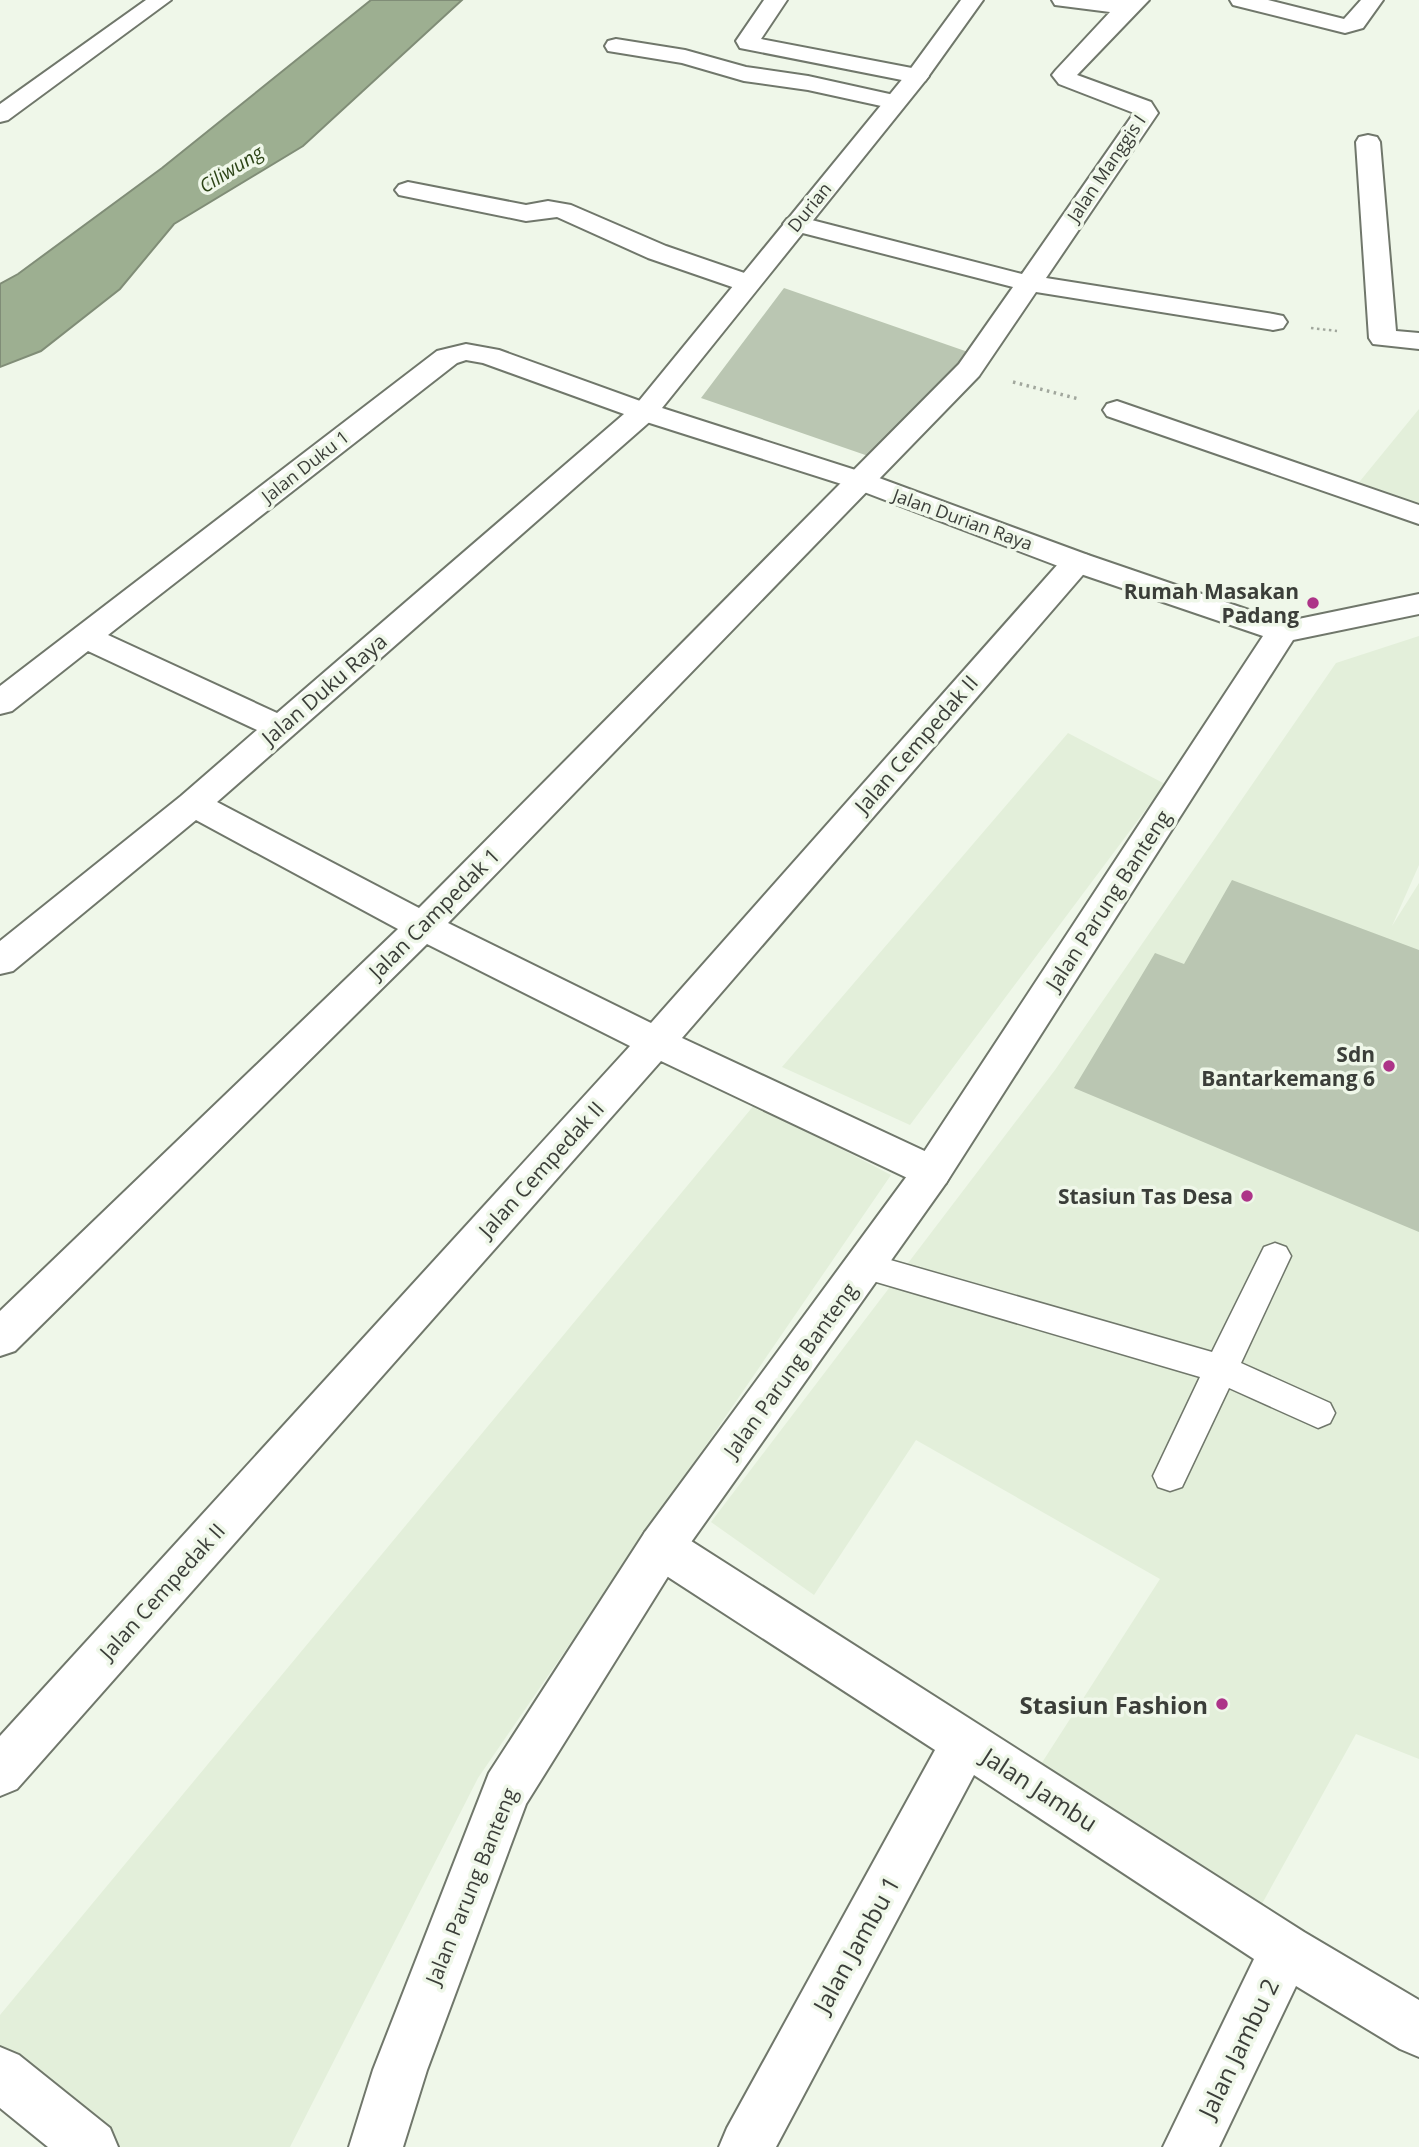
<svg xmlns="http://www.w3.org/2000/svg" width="1419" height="2147" font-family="'Open Sans',sans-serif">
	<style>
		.built { fill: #e3efda }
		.green { fill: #bac6b2 }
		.water { fill: #9daf91; stroke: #808d77; stroke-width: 2 }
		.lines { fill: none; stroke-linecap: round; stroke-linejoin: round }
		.service-casing { stroke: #70776b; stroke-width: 3 }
		.minor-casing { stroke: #70776b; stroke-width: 4 }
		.tertiary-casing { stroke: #70776b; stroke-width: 4 }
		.path-far1 { stroke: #a1a79d; stroke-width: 2.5; stroke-dasharray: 2.5 3.5; stroke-linecap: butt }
		.path { stroke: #a1a79d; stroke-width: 3.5; stroke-dasharray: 2.5 4.5; stroke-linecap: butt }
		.service { fill: #fff; fill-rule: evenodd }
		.minor { fill: #fff; fill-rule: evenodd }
		.tertiary { fill: #fff; fill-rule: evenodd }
		.poi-dot { fill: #ad3488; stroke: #eff7e9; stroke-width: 2.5 }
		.labels { text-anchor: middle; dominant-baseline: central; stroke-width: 7; stroke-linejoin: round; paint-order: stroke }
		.far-street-label { font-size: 18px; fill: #3b3e39; stroke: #eff7e9 }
		.far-water-label { font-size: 19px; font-style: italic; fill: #2c4416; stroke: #eff7e9 }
		.poi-label { font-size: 21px; font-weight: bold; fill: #3b3e39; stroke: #eff7e9; text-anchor: end }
		.street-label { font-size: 21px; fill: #3b3e39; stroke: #eff7e9 }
		.near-poi-label { font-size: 24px; font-weight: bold; fill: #3b3e39; stroke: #eff7e9; text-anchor: end }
		.near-street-label { font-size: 24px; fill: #3b3e39; stroke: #eff7e9 }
	</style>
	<rect width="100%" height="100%" fill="#eff7e9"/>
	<!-- built -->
	<path class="built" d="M1419,409V508L1356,486Z
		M1419,636V865L1392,926L1419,883V1759L1356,1734L1258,1911L1034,1775L1160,1579L916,1440L814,1595L711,1522L1055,1070L1336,663Z
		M1068,733L1165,784L910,1125L782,1067Z
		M755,1104L891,1175L478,1778L290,2147H104L0,2063V2015Z"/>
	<!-- green -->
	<path class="green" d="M784,288L968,352L874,458L701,398Z
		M1232,880L1419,950V1232L1074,1088L1155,953L1184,964Z"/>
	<!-- water -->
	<path class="water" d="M371,0H462L303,146L174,224L120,289L41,351L0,367V284L18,274L162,168Z"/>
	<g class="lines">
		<!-- service casing -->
		<g class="service-casing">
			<path id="service" d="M1275,1243L1286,1247L1291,1256L1241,1363L1330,1403L1335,1413L1330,1423L1318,1428L1229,1388L1182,1487L1170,1491L1158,1487L1153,1476L1200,1377L866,1279L855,1275L850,1266L855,1257L866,1253L1212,1352L1264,1247Z"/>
		</g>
		<!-- minor casing -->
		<g class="minor-casing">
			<path id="minor" d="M146,0H171L8,120L0,122V104Z
				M764,0H787L761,39L917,69L925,71L929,76L925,81L917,83L740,48L736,41Z
				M1052,0H1149L1077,75L1151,102L1158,113L1046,278L1273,314L1283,316L1287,322L1283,328L1273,330L1036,292L979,376L448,923L651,1023L1066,555L1077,553L1088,555L1092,562L1088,569L682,1038L946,1161L952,1172L946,1183L932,1188L918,1183L661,1061L17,1789L0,1796V1736L630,1046L427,944L15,1351L0,1356V1311L398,929L196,820L13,971L0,974V941L181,796L257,730L88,651L12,711L0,714V686L437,351L466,344L499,350L654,406L658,412L654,418L217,802L419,908L959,364L1013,287L787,229L783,224L787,219L796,216L1022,274L1134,113L1059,84L1052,75L1056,70L1110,12L1055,5ZM466,360L483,363L624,414L277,713L108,635L457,363Z
				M1230,0H1268L1344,19L1361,0H1383L1363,28L1345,33L1233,5Z
				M616,39L685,50L746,67L808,76L903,97L907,102L903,107L895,109L808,90L744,81L682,63L608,51L605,46L608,41Z
				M1368,135L1377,137L1380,142L1396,331L1419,333V349L1373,344L1369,338L1356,142L1359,137Z
				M408,182L526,205L548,201L571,205L666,246L756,277L760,283L756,289L747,291L738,289L648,258L557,217L526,221L399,195L395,190L399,185Z
				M1117,401L1419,505V524L1107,416L1103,410L1107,404Z
				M661,1526L677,1532L1304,1932L1419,2000V2057L1400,2049L1296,1986L1219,2147H1163L1254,1959L974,1775L776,2147H719L727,2128L935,1750L645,1562L638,1547L645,1532Z
				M0,2047L19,2055L110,2128L118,2147H48L0,2108Z"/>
		</g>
		<!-- tertiary casing -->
		<g class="tertiary-casing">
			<path id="tertiary" d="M961,0H983L925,81L662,408L871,475L1088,555L1284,622L1419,594V614L1293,640L946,1183L677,1562L526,1804L427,2070L403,2147H349L373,2070L489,1773L645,1532L918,1161L1263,636L1066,569L851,487L634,418L630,412L909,71Z"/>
		</g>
		<!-- path-far1 -->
		<path class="path-far1" d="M1311,328L1337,331"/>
		<!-- path -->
		<path class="path" d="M1013,382L1079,399"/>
		<!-- service -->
		<use href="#service" class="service"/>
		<!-- minor -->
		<use href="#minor" class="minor"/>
		<!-- tertiary -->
		<use href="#tertiary" class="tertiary"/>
	</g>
	<!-- markers -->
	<g class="poi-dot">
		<circle cx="1313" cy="603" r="7"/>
		<circle cx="1389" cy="1066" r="7"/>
		<circle cx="1247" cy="1196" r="7"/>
		<circle cx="1222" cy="1704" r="7"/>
	</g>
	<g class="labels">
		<!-- far-street labels -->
		<g class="far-street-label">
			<text transform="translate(1106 168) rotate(-56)">Jalan Manggis I</text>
			<text transform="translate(809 207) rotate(-51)">Durian</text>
			<text transform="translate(305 466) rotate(-38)">Jalan Duku 1</text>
			<text transform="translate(963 519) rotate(20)">Jalan Durian Raya</text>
		</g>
		<!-- far-water labels -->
		<g class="far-water-label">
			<text transform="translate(231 169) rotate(-32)">Ciliwung</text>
		</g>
		<!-- poi labels -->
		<g class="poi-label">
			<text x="1299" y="591">Rumah Masakan<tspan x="1299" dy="24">Padang</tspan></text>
			<text x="1375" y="1054">Sdn<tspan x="1375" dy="24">Bantarkemang 6</tspan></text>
			<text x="1233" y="1196">Stasiun Tas Desa</text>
		</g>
		<!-- street labels -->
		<g class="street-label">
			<text transform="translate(324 689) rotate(-41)">Jalan Duku Raya</text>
			<text transform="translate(916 744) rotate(-49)">Jalan Cempedak II</text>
			<text transform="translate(1108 900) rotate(-57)">Jalan Parung Banteng</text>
			<text transform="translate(434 913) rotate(-45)">Jalan Campedak 1</text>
			<text transform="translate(541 1169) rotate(-48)">Jalan Cempedak II</text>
			<text transform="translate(790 1370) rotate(-54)">Jalan Parung Banteng</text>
			<text transform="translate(162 1591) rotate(-48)">Jalan Cempedak II</text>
			<text transform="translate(471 1886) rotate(-68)">Jalan Parung Banteng</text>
		</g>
		<!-- near-poi labels -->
		<g class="near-poi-label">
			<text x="1208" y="1704">Stasiun Fashion</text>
		</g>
		<!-- near-street labels -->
		<g class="near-street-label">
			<text transform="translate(1040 1789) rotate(33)">Jalan Jambu</text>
			<text transform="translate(856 1944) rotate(-61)">Jalan Jambu 1</text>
			<text transform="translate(1238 2048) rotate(-64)">Jalan Jambu 2</text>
		</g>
	</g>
</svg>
